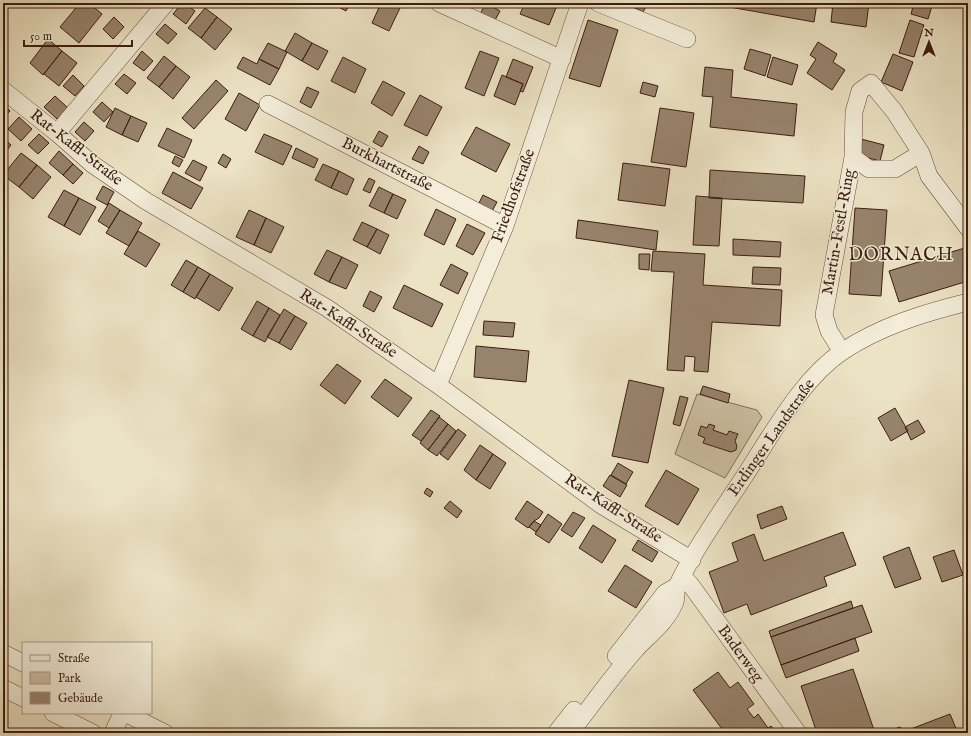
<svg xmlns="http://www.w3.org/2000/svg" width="971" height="736" font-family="'IM FELL English',serif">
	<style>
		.green { fill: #cec1a6; stroke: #866f5c }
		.building { fill: #98846e; stroke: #3d1d11 }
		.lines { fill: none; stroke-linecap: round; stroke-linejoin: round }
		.minor-casing { stroke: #694e3e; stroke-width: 18 }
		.minor { stroke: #f3edd9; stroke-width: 17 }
		.labels { text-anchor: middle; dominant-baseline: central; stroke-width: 3; stroke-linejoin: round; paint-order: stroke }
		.street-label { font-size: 16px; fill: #3d1d11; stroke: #f3edd9 }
		.quarter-label { font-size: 18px; letter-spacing: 1px; fill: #3d1d11; stroke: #f3edd9 }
	</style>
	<rect width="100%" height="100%" fill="#ece3c4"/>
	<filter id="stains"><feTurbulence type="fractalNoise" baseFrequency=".005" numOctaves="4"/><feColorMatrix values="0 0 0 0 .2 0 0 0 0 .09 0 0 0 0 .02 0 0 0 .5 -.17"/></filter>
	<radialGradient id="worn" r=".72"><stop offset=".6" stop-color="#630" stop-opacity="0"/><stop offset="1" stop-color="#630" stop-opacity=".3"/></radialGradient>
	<!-- green -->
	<path class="green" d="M697,394L757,410L762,417L725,478L675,454Z"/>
	<!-- building -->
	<path class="building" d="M80,3H89L102,14L79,43L60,27Z
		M182,3H185L195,11L186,24L173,14Z
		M331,3H350L346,11Z
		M381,3H391L400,8L389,31L372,23Z
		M486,3L500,11L494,22L480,14Z
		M525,3H558L549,25L520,14Z
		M635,3H648L643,12L633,7Z
		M707,3H817L814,22Z
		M833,3H869L866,27L831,22Z
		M914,3H933L928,19L911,14Z
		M205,8L217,17L201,38L188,28Z
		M114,17L124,27L113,39L103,29Z
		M217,17L232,29L215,50L201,38Z
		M588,20L618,30L600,87L569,78Z
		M910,20L924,25L914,57L899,53Z
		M165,24L177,34L168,44L156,34Z
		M295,33L312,43L302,61L285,51Z
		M48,39L62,51L43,75L30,63Z
		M818,42L837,54L833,62L845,70L832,90L807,73L816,59L810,55Z
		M268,43L287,52L279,69L259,59Z
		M312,43L328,51L318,70L302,61Z
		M750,49L771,55L765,76L744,69Z
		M62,51L77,63L59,86L44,74Z
		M142,51L153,61L144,71L133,63Z
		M480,51L499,58L484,96L465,88Z
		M893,54L913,62L902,91L881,82Z
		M164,56L176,66L159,87L147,78Z
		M243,57L257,64L259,59L279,69L270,85L237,68Z
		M343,57L366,69L355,93L331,81Z
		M773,57L798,65L792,85L767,77Z
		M513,59L533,67L523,92L520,91L523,84L506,77Z
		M176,66L190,77L173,99L159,87Z
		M705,67L733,70L731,97L797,104L794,136L710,127L713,97L702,96Z
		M124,74L136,83L127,94L115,84Z
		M73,75L84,86L75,96L63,86Z
		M502,75L523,84L515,105L494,96Z
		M216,80L228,91L194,129L182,118Z
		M383,81L405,93L392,116L371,103Z
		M643,82L658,86L655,97L640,93Z
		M307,87L319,92L311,108L300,102Z
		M239,93L260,105L246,131L225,119Z
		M420,95L442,107L427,136L404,125Z
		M55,96L68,108L57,119L44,107Z
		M102,102L113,112L104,122L93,112Z
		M3,104L10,111L3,118Z
		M115,108L131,116L122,135L106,127Z
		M660,108L694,113L686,167L651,162Z
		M131,116L147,123L138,142L122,135Z
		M19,117L32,129L21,141L8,129Z
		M84,122L94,131L85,141L75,132Z
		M476,127L510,144L496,172L461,154Z
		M167,128L192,140L184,158L158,146Z
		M379,131L388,136L382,147L373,142Z
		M39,134L49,143L38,154L28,145Z
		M264,134L292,146L283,165L255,152Z
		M3,138L11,145L3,155Z
		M861,139L884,145L880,161L857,155Z
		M419,146L429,152L423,164L412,159Z
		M296,148L318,159L314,168L292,158Z
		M59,151L73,164L63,175L49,163Z
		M21,153L37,165L19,187L3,175Z
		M223,154L231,159L226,168L218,163Z
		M175,156L183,160L179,167L172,163Z
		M193,160L207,167L200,181L185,173Z
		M623,163L670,169L665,206L618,200Z
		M73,164L83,173L73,184L63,175Z
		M323,164L339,171L331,188L315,180Z
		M37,165L51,177L33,199L19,187Z
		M710,170L805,176L803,203L709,198Z
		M339,171L354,179L347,195L331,188Z
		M173,172L203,188L191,209L162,193Z
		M369,178L375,181L370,193L363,190Z
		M103,186L114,192L107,205L96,199Z
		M379,187L393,194L384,213L369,206Z
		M64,190L79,198L64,226L48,217Z
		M393,194L406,200L397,219L384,213Z
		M483,195L497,202L491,213L478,205Z
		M696,196L722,198L719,246L693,245Z
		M79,198L96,207L80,235L64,226Z
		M109,203L120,210L109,228L98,221Z
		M855,208L887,210L881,296L849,294Z
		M436,209L456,219L444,245L424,235Z
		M120,210L142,223L129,246L106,233Z
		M249,210L266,218L254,245L236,237Z
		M266,218L284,227L271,253L254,245Z
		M578,220L658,231L656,250L576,238Z
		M362,222L377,229L367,247L353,240Z
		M467,224L485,233L473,255L456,246Z
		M377,229L389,235L380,254L367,247Z
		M138,231L160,244L146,267L124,254Z
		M733,239L781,242L780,257L733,255Z
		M968,247V281L899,302L889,271Z
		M327,250L342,257L329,282L314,274Z
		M653,251L705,254L703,285L782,290L780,326L712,322L708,372L694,371L695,357L685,356L684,371L667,370L674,272L651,271Z
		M639,254H650L649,270L639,269Z
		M342,257L358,265L346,289L329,282Z
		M186,260L198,267L183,292L171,285Z
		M451,264L468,273L458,294L440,285Z
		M198,267L210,274L195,299L183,292Z
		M753,267L781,268L780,285L752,284Z
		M210,274L233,288L219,311L196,297Z
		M404,285L443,304L432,327L393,308Z
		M370,291L382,297L374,312L363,306Z
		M257,301L269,308L253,336L241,329Z
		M269,308L280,315L265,342L253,336Z
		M284,309L295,316L279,343L267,337Z
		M295,316L307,323L291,350L279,343Z
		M484,321L515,323L513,337L483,335Z
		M476,346L529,351L526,382L474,377Z
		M337,364L361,381L345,404L320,385Z
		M385,379L412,398L398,417L371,397Z
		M629,380L664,388L648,463L612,456Z
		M703,386L730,394L728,403L700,394Z
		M680,396L688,398L680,426L673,424Z
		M895,408L908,431L891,441L878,418Z
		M431,410L440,416L421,441L412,435Z
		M439,417L448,424L428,450L420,443Z
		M918,420L925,432L911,440L905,427Z
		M448,424L456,431L437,456L428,450Z
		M709,424L715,426L713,430L727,435L729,431L738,434L735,441L737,446L736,450L731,452L703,443L705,438L698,435L701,426L707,428Z
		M458,429L466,435L448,460L440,454Z
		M480,445L493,454L476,480L464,470Z
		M493,454L506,463L490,489L476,480Z
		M618,463L633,472L626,484L611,475Z
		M666,470L699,489L678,525L645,506Z
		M610,475L627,485L620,497L603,486Z
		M427,488L433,492L430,497L424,493Z
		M450,501L462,511L457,518L444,508Z
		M527,501L543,512L539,518L534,521L528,528L515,519Z
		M782,506L787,519L761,529L757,515Z
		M573,512L585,518L572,537L561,530Z
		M548,514L562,524L549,543L535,534Z
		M534,521L541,525L536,532L529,527Z
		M593,525L616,540L602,563L579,548Z
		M843,532L856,565L824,577L827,586L751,615L747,604L724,613L709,572L738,561L732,543L754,534L764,561Z
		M638,540L658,552L652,562L632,550Z
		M909,547L921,579L895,588L883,557Z
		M954,550L963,575L942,582L933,557Z
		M625,565L652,582L636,608L608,591Z
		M851,601L853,608L771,637L769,631Z
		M862,605L872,632L781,665L771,637Z
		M855,638L859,651L786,678L781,665Z
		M853,669L875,733H817L801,686Z
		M718,672L730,688L738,682L754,704L747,709L754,718L758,714L768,728L771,726L776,733H725L693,690Z
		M950,714L958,733H884L900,727L903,732Z"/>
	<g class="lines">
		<!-- minor casing -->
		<g class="minor-casing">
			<path id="minor" d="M439,3L562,59
				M598,3L687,39
				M3,90L57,133L92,164L146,201L327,308L438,385L601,505L692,560
				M268,104L505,226
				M57,133L166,3
				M853,157L869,169H895L921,153
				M842,352L829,331L824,315L853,157L854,112L860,91L871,83L894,111L921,153L929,176L968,228
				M438,385L505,226L580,3
				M682,576L690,584L798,733
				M3,653L23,663
				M616,656L665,593L677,586
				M3,688L23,698
				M53,713L93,733
				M125,713L165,733
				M113,733L122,713
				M556,733L574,710
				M570,733C592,705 613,675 636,649C650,634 667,622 675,602C677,596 675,589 678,584C696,547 721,512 744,477C771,436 801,379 843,351C881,326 924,313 968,302"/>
		</g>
		<!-- minor -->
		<use href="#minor" class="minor"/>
	</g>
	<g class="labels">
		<!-- street labels -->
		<g class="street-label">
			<text transform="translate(76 148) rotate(38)">Rat-Kaffl-Straße</text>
			<text transform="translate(387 165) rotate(27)">Burkhartstraße</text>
			<text transform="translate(514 196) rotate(-70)">Friedhofstraße</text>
			<text transform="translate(839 232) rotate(-80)">Martin-Festl-Ring</text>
			<text transform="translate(348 324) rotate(33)">Rat-Kaffl-Straße</text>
			<text transform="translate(772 438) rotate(-55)">Erdinger Landstraße</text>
			<text transform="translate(613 509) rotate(33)">Rat-Kaffl-Straße</text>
			<text transform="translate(740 654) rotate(54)">Baderweg</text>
		</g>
		<!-- quarter labels -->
		<g class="quarter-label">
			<text x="901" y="255">DORNACH</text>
		</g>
	</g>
	<!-- margin -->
	<rect width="971" height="736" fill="none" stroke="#ece3c4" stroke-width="16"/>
	<rect x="4" y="4" width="963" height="728" fill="none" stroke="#3d1d11" stroke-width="2"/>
	<rect x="8" y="8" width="955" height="720" fill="none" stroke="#3d1d11"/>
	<!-- legend -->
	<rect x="22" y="642" width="130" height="72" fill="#f3edd9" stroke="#aa9a89"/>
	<rect x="30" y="655" width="20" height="6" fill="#f3edd9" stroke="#aa9a89"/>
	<text x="58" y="662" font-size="12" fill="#3d1d11">Straße</text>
	<rect x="30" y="672" width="20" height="12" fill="#cec1a6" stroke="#aa9a89"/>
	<text x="58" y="682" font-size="12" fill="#3d1d11">Park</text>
	<rect x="30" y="692" width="20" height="12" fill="#98846e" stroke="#aa9a89"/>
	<text x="58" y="702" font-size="12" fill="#3d1d11">Gebäude</text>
	<!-- north arrow -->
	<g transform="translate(929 42)" stroke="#f3edd9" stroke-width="3" paint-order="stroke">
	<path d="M0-3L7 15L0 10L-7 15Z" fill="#3d1d11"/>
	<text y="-6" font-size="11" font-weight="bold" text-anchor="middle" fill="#3d1d11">N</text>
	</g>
	<!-- scale -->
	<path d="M24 40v6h108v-6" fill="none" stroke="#3d1d11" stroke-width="2"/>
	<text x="30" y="40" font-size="12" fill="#3d1d11" stroke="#f3edd9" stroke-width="3" paint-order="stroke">50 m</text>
	<rect width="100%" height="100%" filter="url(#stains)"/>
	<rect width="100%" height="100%" fill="url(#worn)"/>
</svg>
